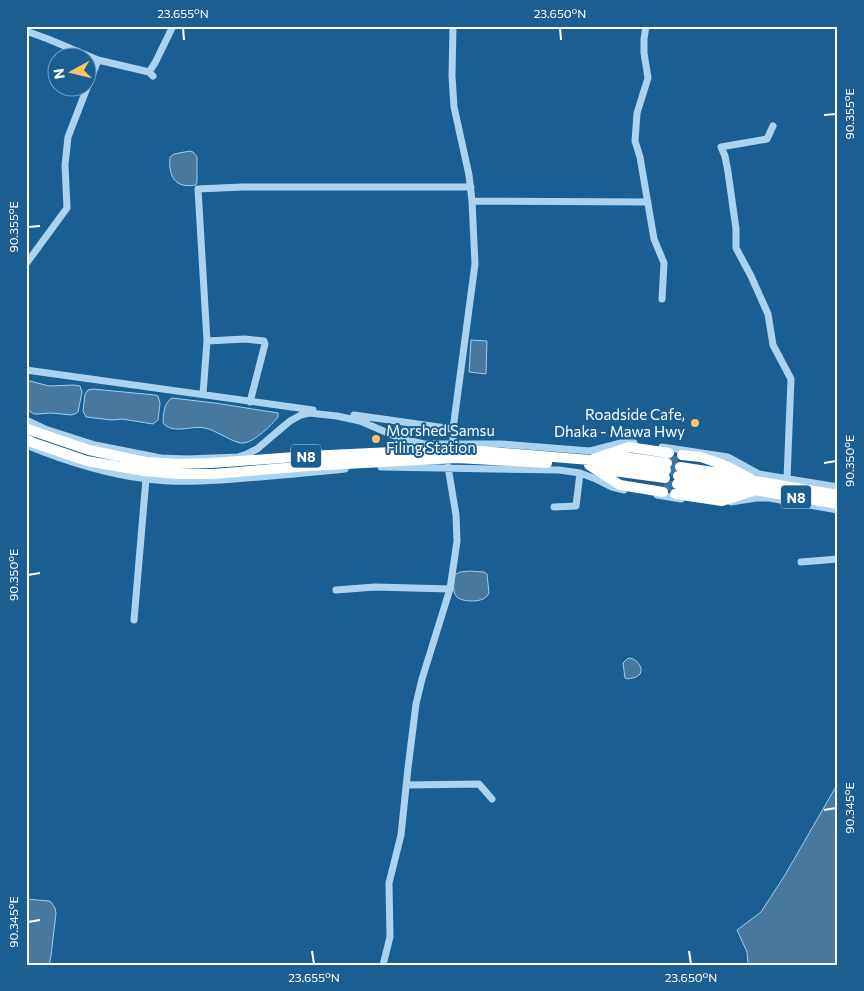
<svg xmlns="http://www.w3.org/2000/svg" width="864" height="991" font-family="Commissioner,sans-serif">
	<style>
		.water { fill: #49799e; stroke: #9dcff1 }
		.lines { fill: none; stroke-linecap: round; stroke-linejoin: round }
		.highway-tunnel { stroke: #3c76a2; stroke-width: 10; stroke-dasharray: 10 5; stroke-linecap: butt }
		.minor { stroke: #abd2ef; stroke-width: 7 }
		.highway { stroke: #fff; stroke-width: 10 }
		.ticks { fill: none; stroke: #fff; stroke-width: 2 }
		.poi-dot { fill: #ffc169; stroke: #1a5e92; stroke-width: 2 }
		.labels { text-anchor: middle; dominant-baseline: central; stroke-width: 4; stroke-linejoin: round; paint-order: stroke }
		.shield { fill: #1a5e92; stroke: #bacfde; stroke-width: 1 }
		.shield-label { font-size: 14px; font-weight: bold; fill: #fff }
		.poi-label { font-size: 15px; fill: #fff; stroke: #1a5e92; text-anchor: end }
		.neatline { fill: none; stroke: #fff; stroke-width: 2 }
		.ticks-label { font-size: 12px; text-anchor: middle; fill: #fff }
	</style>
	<rect width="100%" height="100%" fill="#1a5e92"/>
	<!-- water -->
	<path class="water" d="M190,151L193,152L197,157V182L196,185C175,189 168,176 170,157L174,154Z
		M471,340L487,341L486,374L469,372Z
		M26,380L49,386L74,385L80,386L82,392L78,412L75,414L71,415L51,413L39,414H34L26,409Z
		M93,389L155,395L158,396L160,403L158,420L153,424L122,419L112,420L86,417L83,411L85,394L88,390Z
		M172,398L215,403L278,413V417C272,425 254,442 244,443C236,445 216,430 205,428C192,425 173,435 163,423C163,415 164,402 172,398Z
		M470,571L484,572L487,574L489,593C487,596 486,598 483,599C477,602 460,602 456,596C452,590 454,582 454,575L460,572Z
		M630,658C636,659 644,667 640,674C637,678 631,678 628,679L625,678L623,663L627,659Z
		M838,783V965H748L747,952L737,930L761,912L785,875Z
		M26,899L49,901L51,902L55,908L56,913L51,956L49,965H26Z"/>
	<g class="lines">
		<!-- highway-tunnel -->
		<path class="highway-tunnel" d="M668,460L681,462
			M666,470L679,471
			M664,485L676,487"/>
		<!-- minor -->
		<path class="minor" d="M453,26L452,76L454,107L469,175L472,201L475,264L453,429
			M646,26L644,39V53L648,78L637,113L635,141L640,157L654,239L664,263L662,299
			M26,31L48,39L98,60L149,72L153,76
			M149,72L155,63L173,26
			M88,86L98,60
			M773,126L767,139L721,147L725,156L728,172L736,229V248L751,276L768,314L773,345L791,379L787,479
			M472,201L648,202
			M26,264L67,208L65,165L68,137L87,88
			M207,341L198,189L242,187H471
			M26,370L313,410
			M203,394L207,341L245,339L264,341L265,344L250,402
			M354,415L453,429V443
			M26,420L45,429L95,445L161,458L187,459L238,457L247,454L257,449L271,437L290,421L301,415L309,413L337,416L360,421L402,439L424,444H502L590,451L621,443H634
			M26,445C65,461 106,474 147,479C177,483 206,481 235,479C272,476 309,473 345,469
			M662,447L728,457L759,474L838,487
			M381,467L559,470L580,473L596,479L612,487L624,490
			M657,495L681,499
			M731,502L756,498H769L838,510
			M554,507L576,506L580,473
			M801,562L838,559
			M336,590L375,587L450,589
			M134,620L146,479
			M406,785L479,784L492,799
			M383,965L390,937L389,883L401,835L408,768L416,704L422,679L450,589L457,541L456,515L448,467"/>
		<!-- highway -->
		<path class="highway" d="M26,428L33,431L89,450L146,462L179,464L212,463L308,456L456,449L590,460L666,470
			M26,439L34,443L87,461L144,471L178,474H213L309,466L457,458L547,463
			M610,455L667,463
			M682,455L701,457L727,466L751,479
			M593,459L629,447L669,453
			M589,465L620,485L663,492
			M680,467L726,474
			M599,469L665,478
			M678,476L712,481L754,490L838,504
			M718,476L755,481L838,495
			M677,484L739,494
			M675,494L722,501L753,491"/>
	</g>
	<!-- ticks -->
	<path class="ticks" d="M183,28L184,40M560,28L561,40M824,115L836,114M28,227L40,226M824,463L836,461M28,575L40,573M824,810L836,808M28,922L40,920M312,951L314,964M689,951L691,964"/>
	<!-- markers -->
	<g class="poi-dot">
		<circle cx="695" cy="423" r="5"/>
		<circle cx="376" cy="439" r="5"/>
	</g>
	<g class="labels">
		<!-- shield labels -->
		<g class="shield">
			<rect x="291" y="444.5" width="30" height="23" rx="4"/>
			<rect x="781" y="485.5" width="30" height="23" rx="4"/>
		</g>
		<g class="shield-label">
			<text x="306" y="456">N8</text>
			<text x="796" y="497">N8</text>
		</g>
		<!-- poi labels -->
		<g class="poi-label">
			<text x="685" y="414">Roadside Cafe,<tspan x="685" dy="17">Dhaka - Mawa Hwy</tspan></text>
			<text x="386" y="430" text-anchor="start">Morshed Samsu<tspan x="386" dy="17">Filing Station</tspan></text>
		</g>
	</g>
	<!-- border -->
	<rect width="864" height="991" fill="none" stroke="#1a5e92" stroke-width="55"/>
	<!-- north arrow -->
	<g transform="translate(72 72) rotate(262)"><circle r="24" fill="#1a5e92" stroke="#769ebe"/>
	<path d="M0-4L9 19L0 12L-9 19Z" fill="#ffc169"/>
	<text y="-8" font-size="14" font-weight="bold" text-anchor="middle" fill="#ffffff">N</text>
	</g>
	<rect x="28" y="28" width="808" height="936" class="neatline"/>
	<g class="ticks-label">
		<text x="183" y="18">23.655°N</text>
		<text x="560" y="18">23.650°N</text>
		<text transform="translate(850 114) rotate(-90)" y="4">90.355°E</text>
		<text transform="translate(14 227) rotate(-90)" y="4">90.355°E</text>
		<text transform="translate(850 461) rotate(-90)" y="4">90.350°E</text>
		<text transform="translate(14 575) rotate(-90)" y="4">90.350°E</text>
		<text transform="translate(850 808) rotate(-90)" y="4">90.345°E</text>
		<text transform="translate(14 922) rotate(-90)" y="4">90.345°E</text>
		<text x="314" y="982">23.655°N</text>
		<text x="691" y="982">23.650°N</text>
	</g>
</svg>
